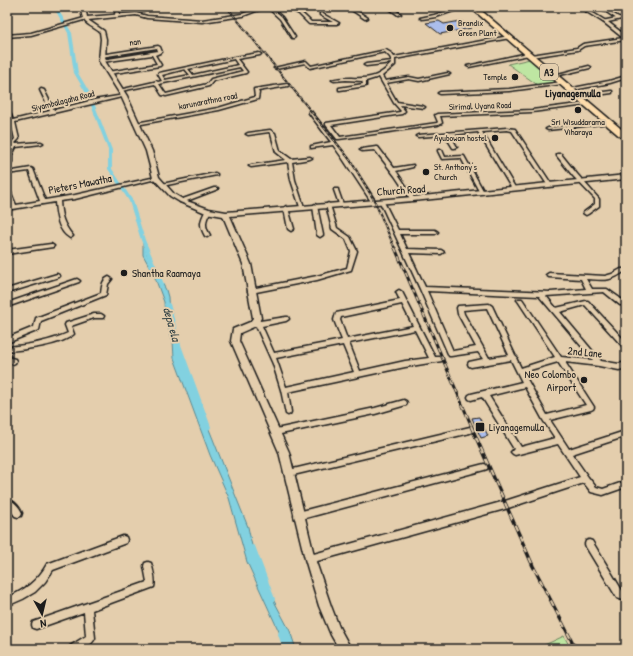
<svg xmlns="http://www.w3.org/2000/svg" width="633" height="656" font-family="'Patrick Hand',sans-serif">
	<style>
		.green { fill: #bee6a2; stroke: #6d815f }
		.water { fill: #82d1e0; stroke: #598992 }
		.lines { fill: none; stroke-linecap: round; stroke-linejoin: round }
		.canal { fill: #82d1e0; fill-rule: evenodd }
		.building { fill: #abbdec; stroke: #1c1c1c }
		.street-casing { stroke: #1c1c1c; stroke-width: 3 }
		.secondary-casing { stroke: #1c1c1c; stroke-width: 3 }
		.highway-casing { stroke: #1c1c1c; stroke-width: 3 }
		.street { fill: #e4cead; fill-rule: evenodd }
		.secondary { fill: #e4cead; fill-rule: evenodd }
		.highway { fill: #fddcac; fill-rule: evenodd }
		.rail-far2-casing { stroke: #1c1c1c; stroke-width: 2 }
		.rail-far1-casing { stroke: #1c1c1c; stroke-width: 3 }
		.rail-casing { stroke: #1c1c1c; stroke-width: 3.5 }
		.rail-far2 { stroke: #e4cead; stroke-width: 1; stroke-dasharray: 2.5; stroke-linecap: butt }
		.rail-far1 { stroke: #e4cead; stroke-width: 1.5; stroke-dasharray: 4.5; stroke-linecap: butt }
		.rail { stroke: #e4cead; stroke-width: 2; stroke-dasharray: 6; stroke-linecap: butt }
		.poi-dot { fill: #1c1c1c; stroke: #e4cead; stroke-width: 1.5 }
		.labels { text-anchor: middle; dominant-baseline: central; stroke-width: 4; stroke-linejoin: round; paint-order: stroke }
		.far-poi-label { font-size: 9px; fill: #1c1c1c; stroke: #e4cead; text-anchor: start }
		.far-street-label { font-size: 9px; fill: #1c1c1c; stroke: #e4cead }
		.shield { fill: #e4cead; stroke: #585148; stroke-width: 1 }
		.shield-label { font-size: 10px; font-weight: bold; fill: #1c1c1c }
		.far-quarter-label { font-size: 11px; font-weight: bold; fill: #1c1c1c; stroke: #e4cead }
		.street-label { font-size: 11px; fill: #1c1c1c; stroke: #e4cead }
		.poi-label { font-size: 11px; fill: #1c1c1c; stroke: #e4cead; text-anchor: start }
		.water-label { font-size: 12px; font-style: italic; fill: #304043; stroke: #e4cead }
	</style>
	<rect width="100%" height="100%" fill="#e4cead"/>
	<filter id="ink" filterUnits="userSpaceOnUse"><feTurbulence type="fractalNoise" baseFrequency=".025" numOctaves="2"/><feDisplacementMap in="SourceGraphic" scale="8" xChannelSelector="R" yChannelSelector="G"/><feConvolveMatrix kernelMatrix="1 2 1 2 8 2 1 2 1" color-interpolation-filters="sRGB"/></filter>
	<g filter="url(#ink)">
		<!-- green -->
		<path class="green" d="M530,59L557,82L539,86L508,64Z
			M564,636L571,649H536Z"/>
		<!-- water -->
		<path class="water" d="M143,240L147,254L166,290L168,297L169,318L178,345L201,409L248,527L257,569L290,631L296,649H287L247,562L229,498L210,455L174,358L173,341L165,319L164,302L154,275L143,255Z"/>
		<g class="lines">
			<!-- canal -->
			<path class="canal" d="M50,7H54L59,11L72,33L78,73L91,95L112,150V169L133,201L145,240L164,284L163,285L161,286L158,284L141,240L129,201L108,169V150L87,95L74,73L68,33L57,13Z
				M167,302L170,304L181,345L211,427L210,429L208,430L206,429L205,427L175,345L164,304Z
				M252,545L255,546L275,599L274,602L271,603L268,602L248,549L249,546Z
				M282,630L285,631L291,649H283L278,634L279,631Z"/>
		</g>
		<!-- building -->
		<path class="building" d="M439,21L444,24L461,21L471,28L440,34L426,23Z
			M479,417L488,436L481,438L472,418Z"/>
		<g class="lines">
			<!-- street casing -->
			<g class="street-casing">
				<path id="street" d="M116,7H120L119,15L117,16L115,15Z
					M267,7H271L282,17L295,37L294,38H292L280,19Z
					M286,7C297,7 304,15 311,22H333L320,15V13H321L339,23L337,24H309L299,14Z
					M347,7H351L368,18L365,19Z
					M387,7H391L401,14L398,15Z
					M460,7H465L436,17L422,19L420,18L434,15Z
					M478,7H483L475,10L473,9Z
					M582,7H587L585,8L606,21L603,22L582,9Z
					M599,7H603L620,18L617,19Z
					M84,18L87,19L31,35L7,37V35L31,33Z
					M509,36H510V38L395,59V65L382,76L385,81L409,77L419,79L448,73L450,74L419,81L409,79L386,83L397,102L423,106L425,107L424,108L400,105L405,111L402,114L331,125L340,137L437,123L438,122L435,115L437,114L532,110L586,103H587V105L532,112L440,116L442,123L438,125L339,139H337L326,125V123L400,112L401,111L394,103L379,77L366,81V86L340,90H339V88L363,84L362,81L346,80L334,81L332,80C337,78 345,78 351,78C370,79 379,77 392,63L366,66L364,65L366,64L392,61L390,57L385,52L310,68L305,63L276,69L274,68L306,61L311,66L386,50L391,53L394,57Z
					M158,46L160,47L162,52L155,55L161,65L160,66L109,74L107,73L108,72L157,64L152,55L102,62L100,61L102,60L158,51L157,48L101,57L99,56L100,55Z
					M259,53L261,54L260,55L237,59L247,72L246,73L213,81L209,86L166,96L162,95L155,84L121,91L119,90L154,82L156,81L158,82L162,81L158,74L159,73L235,57ZM234,59L238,65L193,75L188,69ZM240,67L243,71L211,79L207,84L166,94L165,93L159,84ZM185,69L190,75L165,80L162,75Z
					M528,53H529V55L469,67L467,66Z
					M589,66L591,67L590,68L556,76L554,75Z
					M626,76V78L610,83L573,90L571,89L573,88L609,81Z
					M562,82L564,83L563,84L509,91L440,94L438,93L440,92L509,89Z
					M287,84L289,85L288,86L258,91L259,93L258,99L219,110L136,125L134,124L136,123L218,108L255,97L254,89Z
					M41,89L44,90L54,110L94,100L124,95L126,96L15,122L19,139L15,143L16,144L41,142L43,143L41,144L16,147L12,155V162L7,164L8,155L12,146L11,143L15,139L11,123L7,124V122L10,121L7,115V109L9,110L13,120L50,111L40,90Z
					M611,91H612V93L582,97L580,96L582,95Z
					M309,111H311L347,157L376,202V203H372L343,159L333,145L311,148V146L331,142L309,113Z
					M608,121L610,122V123L548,130L546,129L548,128Z
					M507,128L515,129L552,185V186H548L512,131L507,130L482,132L516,189L514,190L512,189L478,132L450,135L457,147L455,148H453L445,135L418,137L416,136L418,135Z
					M270,130L275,133L280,151L291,159L310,157L312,158L310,159L292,162L295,180L304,207V208L302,209L300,207L291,180L288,162L251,167L249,166L251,165L286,160L276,152L271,134L269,132L248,135L246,134L248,133Z
					M376,147H378L394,168L413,165V167L396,171L415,199V200H411L395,176L375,150L362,151L360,150L362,149Z
					M438,150H442L445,157L464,156L484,192V193H480L461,158L442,159L438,151Z
					M557,154H561L577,174L599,199V206L588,214L586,215L583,213L595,204V199L573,176L557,156Z
					M31,168L33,169L45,200L75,195L156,177L158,178L156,179L75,199L60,201C61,216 63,224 73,236L70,238C58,231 56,215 55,202L7,210V206H11L7,195V187L9,188L16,205L40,201L29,171L7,174V172Z
					M215,173L217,174V175L162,186L160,185L162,184Z
					M214,188H218V189L184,202H180V200Z
					M334,189H338V190L343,204V205H339V204L334,190Z
					M382,200L384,202L398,230H435L438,232L435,234H400L407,249L441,250L444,252L441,254L409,253L425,287L551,292L586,289L581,279L549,277L546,275L549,273L605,276L612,274L621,269H625L626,270L625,271C610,282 604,280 586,279L592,289H607L624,301L625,303L624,305H620L604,292L546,296L556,308L586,301H588L626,342V348H624L585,305L560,312L601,361L619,364L626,362V368L619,370L599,366L565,362L594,407L593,409L591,410L550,420L569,449L622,432L624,433L625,435L624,437L572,454L588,477L596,487L603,489L626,481V487L603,495L591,492L584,483L505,509L310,563L307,562L306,559L307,556L310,555L505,501L580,477L558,444L515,455L513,454L511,452L514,449L482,397L471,400L469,399L468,397L469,395L471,394L522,382L511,360L471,367L469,366L468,364L469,362L483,359L478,352L451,356H449L420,289L380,202ZM427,291L539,296L593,360L561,357L522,299H518L517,300L518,301L555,357L521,368L516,358L517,357L515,355L492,306L489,304L458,306L457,308L458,314L476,347L453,351ZM487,308L509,355L489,358L464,314L463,310ZM558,362L586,405L547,415L523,372ZM525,387L543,420L555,438L521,447L489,396Z
					M328,203L330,205L337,228L350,237L357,251L351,270L317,280L251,293L249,292L248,291L249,290L251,289L317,276L347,268L351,251L346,239L332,229L326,205Z
					M315,204L317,206L323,235L320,237L317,235L313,206Z
					M286,206L288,208L294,229L291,231L288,229L284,208Z
					M208,209L211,211C205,220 204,226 210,235L207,237L205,236C199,225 200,221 206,210Z
					M51,244L54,246L53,247L7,254V250Z
					M57,274L59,275L60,276L59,277L7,293V289Z
					M109,277L112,279L108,284L106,295L41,321L39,330L7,343V338L34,327L36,318L101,293C102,286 102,280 109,277Z
					M77,279L80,281L79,282L7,307V303Z
					M399,290L402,292L435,357H442L443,359L442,361L405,367L288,392L291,412L290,414L288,415L286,414L281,390L273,364L255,324L254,321L255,319H259L260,321L286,317H288L289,319L286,321L262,326L274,353L342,340L334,320L336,313L400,300L396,292ZM402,304L413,326L347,339L340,320L341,317ZM415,330L429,358L405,361L360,371L349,343ZM343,345L354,372L286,387L276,358Z
					M94,314H101L104,316L103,318H94L71,326L74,334C63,345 23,350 7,351V347C28,345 48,342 68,333L65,325L66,323Z
					M7,354H9L11,358L15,359L16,361L15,363L13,364L7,362Z
					M404,400L406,401L407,403L406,405L375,414L276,435L274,434L273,432L274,430L276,429L375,408Z
					M470,427L472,428L473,430L472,432L470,433L289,476L286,475L285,473L286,471L289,470Z
					M484,464L487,465L488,467L487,469L484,470L298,520L295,519L294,516L295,513L298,512Z
					M10,500C15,502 20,508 22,513L21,516L18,517L15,516L9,508L7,509V501Z
					M123,536L126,537L127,540L126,543L53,570L45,582L35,592L23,599L7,606V598C24,590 38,581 47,564Z
					M589,540L592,541L623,592L626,593V601L617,598L586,547L585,544L586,541Z
					M148,562L151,563C153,570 156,580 154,587L92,610L95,638C91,648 78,649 69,649L70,646L86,636L84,612L36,629L33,628L32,625L33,622L36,621L147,582L144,566L145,563Z"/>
			</g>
			<!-- secondary casing -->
			<g class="secondary-casing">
				<path id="secondary" d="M81,7H85L87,17L136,13L147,16L202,20L242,14L261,7H267L243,16L202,22L147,18L136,15L88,20L104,31L106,39L105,61L127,96L152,151L159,177L174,194L184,200L209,209L226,212L413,197L626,175V179L413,201L230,216L251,264L261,318L256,326L240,333L239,341L289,452L315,559L331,606L339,627L351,649H339L331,635L319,606L305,559L279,452L231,341L233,329L250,322L253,318L243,264L223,216L206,213L180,202L170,196L153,178L146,151L121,96L99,61L101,39L100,32C87,23 82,24 81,7Z
					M626,16V18L608,22L626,36V40L584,46L578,50L531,57L529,56L531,55L577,48L583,44L623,38L602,21Z"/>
			</g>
			<!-- highway casing -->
			<g class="highway-casing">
				<path id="highway" d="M470,7H477L626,133V139H623Z"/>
			</g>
			<!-- street -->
			<use href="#street" class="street"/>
			<!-- secondary -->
			<use href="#secondary" class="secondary"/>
			<!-- highway -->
			<use href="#highway" class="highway"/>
			<!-- rail-far2 casing -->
			<g class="rail-far2-casing">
				<path id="rail-far2" d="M227,7L351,161L375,202L395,249"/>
			</g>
			<!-- rail-far1 casing -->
			<g class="rail-far1-casing">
				<path id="rail-far1" d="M395,248L472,427"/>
			</g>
			<!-- rail casing -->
			<g class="rail-casing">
				<path id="rail" d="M471,426L533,566L576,649"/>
			</g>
			<!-- rail-far2 -->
			<use href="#rail-far2" class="rail-far2"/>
			<!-- rail-far1 -->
			<use href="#rail-far1" class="rail-far1"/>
			<!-- rail -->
			<use href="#rail" class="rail"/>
		</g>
	</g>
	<!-- markers -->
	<g class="poi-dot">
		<circle cx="450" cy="28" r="4"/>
		<circle cx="515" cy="77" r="4"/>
		<circle cx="578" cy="110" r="4"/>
		<circle cx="495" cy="138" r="4"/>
		<circle cx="426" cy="172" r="4"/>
		<circle cx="124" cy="273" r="4"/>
		<circle cx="584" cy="380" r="4"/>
		<rect x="475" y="422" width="10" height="10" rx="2"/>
	</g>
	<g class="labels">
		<!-- far-poi labels -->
		<g class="far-poi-label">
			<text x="458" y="23">Brandix<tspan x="458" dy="10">Green Plant</tspan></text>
			<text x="507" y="77" text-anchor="end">Temple</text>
			<text x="578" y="122" text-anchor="middle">Sri Wisuddarama<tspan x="578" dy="10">Viharaya</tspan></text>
			<text x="487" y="138" text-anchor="end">Ayubowan hostel</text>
			<text x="434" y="167">St. Anthony's<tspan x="434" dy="10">Church</tspan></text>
		</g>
		<!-- far-street labels -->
		<g class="far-street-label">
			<text transform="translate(135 42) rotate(-8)">nan</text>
			<text transform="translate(63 101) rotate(-14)">Siyambalagaha Road</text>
			<text transform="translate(208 101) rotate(-11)">karunarathna road</text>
			<text transform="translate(480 106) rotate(-2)">Sirimal Uyana Road</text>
		</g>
		<!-- shield labels -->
		<rect class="shield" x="540" y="64" width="18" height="16" rx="3"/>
		<g class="shield-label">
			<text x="549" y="72">A3</text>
		</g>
		<!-- far-quarter labels -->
		<g class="far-quarter-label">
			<text x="573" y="93">Liyanagemulla</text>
		</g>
		<!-- street labels -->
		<g class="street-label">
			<text transform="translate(80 184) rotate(-11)">Pieters Mawatha</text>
			<text transform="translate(401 190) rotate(-4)">Church Road</text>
			<text transform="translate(585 352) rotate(6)">2nd Lane</text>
		</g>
		<!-- poi labels -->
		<g class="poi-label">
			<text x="132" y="273">Shantha Raamaya</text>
			<text x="576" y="374" text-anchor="end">Neo Colombo<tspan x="576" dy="13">Airport</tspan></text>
			<text x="489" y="427">Liyanagemulla</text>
		</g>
		<!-- water labels -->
		<g class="water-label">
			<text transform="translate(172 324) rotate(74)">depa ela</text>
		</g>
	</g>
	<!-- margin -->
	<rect width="633" height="656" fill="none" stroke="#e4cead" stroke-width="24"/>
	<rect x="12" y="12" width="609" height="632" fill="none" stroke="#1c1c1c" stroke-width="1.5" filter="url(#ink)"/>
	<!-- north arrow -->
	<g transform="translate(42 614) rotate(172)" stroke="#e4cead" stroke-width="3" paint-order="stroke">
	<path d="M0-3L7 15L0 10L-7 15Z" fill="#1c1c1c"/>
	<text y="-6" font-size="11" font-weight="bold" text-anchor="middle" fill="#1c1c1c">N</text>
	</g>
</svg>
